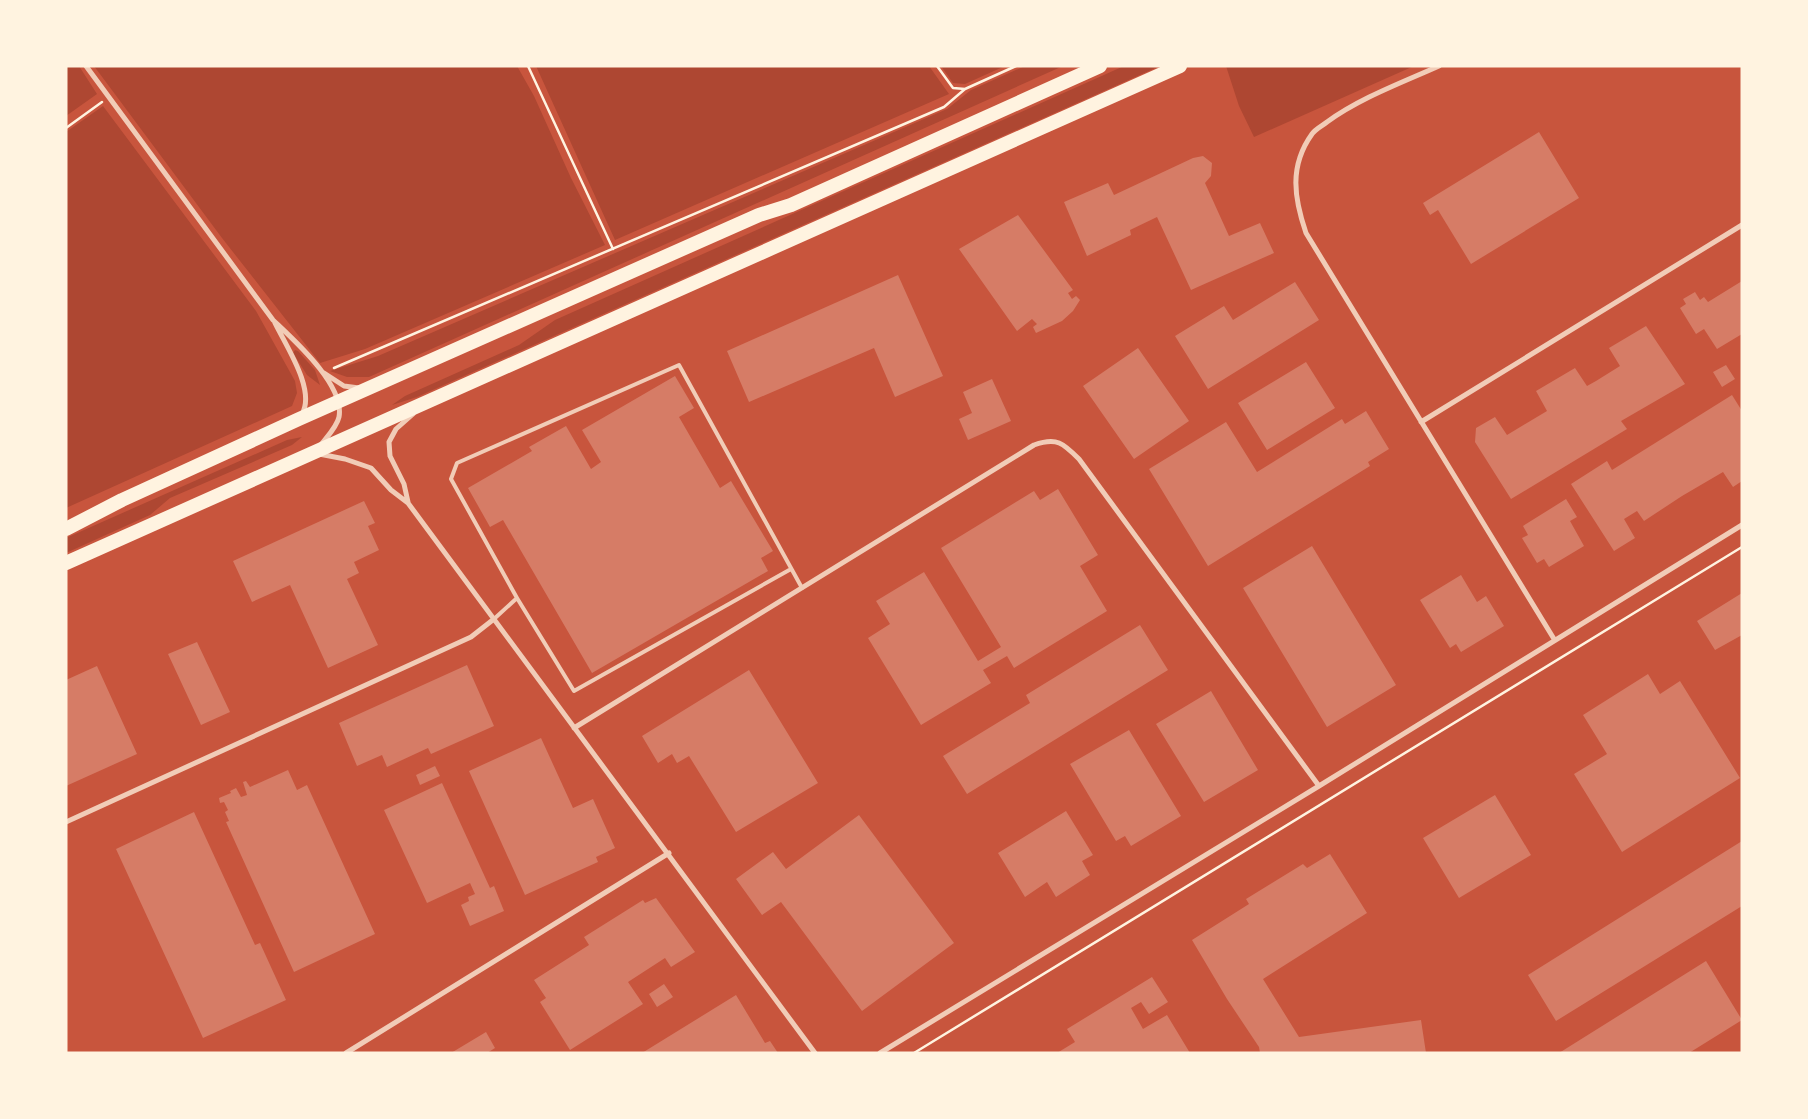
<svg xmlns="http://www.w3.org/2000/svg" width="1808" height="1119" font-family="Commissioner,sans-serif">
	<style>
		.green { fill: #ae4732 }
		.building { fill: #d67c66 }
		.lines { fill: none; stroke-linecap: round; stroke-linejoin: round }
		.path { stroke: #fff3e0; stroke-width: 2.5 }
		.service { stroke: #f1ccb7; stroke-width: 4 }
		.minor { stroke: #f1ccb7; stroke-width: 5 }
		.trunk { stroke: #fff3e0; stroke-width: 14 }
	</style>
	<rect width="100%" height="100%" fill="#c8553d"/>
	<!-- green -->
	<path class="green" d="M66,66H79L97,94L66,116Z
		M94,66H517L534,96L571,178L605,245L365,349L320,363L222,238Z
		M536,66H929L949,94L615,240Z
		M941,66H1005L965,84L953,83Z
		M1025,66H1063L369,377H347L330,371L378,356L947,109L971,90Z
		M1124,66H1160L417,397L392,405L405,396L519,345L555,320Z
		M1226,66H1414L1254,137L1239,106Z
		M103,106L256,311L295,381L297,393L292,406L66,508V132Z
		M295,350L298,351L315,370L320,385L307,375L293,353Z
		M302,437L292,445L170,498L150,515L66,553V538L287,440Z"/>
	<!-- building -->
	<path class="building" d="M1539,132L1579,198L1471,264L1438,210L1430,215L1423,203Z
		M1203,156L1212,163L1211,176L1205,183L1229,236L1260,223L1274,253L1191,290L1157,217L1130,230L1131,235L1087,256L1064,202L1108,183L1114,195L1193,158Z
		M1018,215L1073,290L1068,293L1072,299L1076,296L1080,300L1073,311L1062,321L1036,333L1033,327L1037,324L1032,319L1017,331L959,249Z
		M898,275L943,376L895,397L874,348L749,402L727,351Z
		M1742,281V334L1717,349L1704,329L1696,334L1680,308L1686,304L1683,299L1695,292L1700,300L1704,297L1708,302Z
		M1295,282L1319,320L1208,389L1175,336L1224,306L1233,320Z
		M1646,326L1685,384L1621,421L1627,429L1511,499L1475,442L1476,428L1495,417L1507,435L1547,411L1536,391L1575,368L1587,386L1596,381L1620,366L1609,348Z
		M1138,348L1189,421L1134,459L1083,386Z
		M1306,362L1335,408L1267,450L1238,403Z
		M1726,365L1735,379L1722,387L1713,372Z
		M675,376L694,408L679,417L720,488L731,481L773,551L761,558L768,571L592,673L503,520L490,527L468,488L532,451L529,447L566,426L591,469L601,462L582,430Z
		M992,379L1011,421L968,440L959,419L972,413L963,392Z
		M1732,395L1742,411V481L1733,487L1723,472L1682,496L1644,521L1637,511L1624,519L1635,538L1614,551L1571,484L1607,461L1612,470Z
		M1366,411L1389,449L1368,462L1370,466L1208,566L1149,469L1226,422L1257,472L1342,419L1345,424Z
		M1058,489L1098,555L1080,566L1107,611L1014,668L1007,656L983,670L991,683L921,725L868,638L890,624L876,601L924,572L978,661L1001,647L941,548L1034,491L1040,500Z
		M1566,499L1577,517L1570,521L1584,546L1549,567L1544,559L1537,563L1522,538L1528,535L1523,526Z
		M364,501L375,523L368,526L379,550L354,562L359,573L347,579L378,645L328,668L290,585L252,602L233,561Z
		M1312,546L1396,685L1327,727L1243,588Z
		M1461,575L1477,602L1486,596L1504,626L1461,652L1456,644L1450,648L1420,600Z
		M1742,593V635L1715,650L1697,621Z
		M1140,625L1168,670L967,794L943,756L1030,703L1026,695Z
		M197,642L230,712L201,725L168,654Z
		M467,665L494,726L431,754L428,748L387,767L382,755L357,766L339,723Z
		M97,666L137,754L66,786V680Z
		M749,670L818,783L736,832L689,756L677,763L672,754L658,763L642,736Z
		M1648,674L1660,694L1680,681L1740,778L1622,852L1574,774L1607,754L1583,715Z
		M1211,691L1258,770L1204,802L1156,724Z
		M1129,730L1181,816L1131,846L1125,836L1116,841L1070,764Z
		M541,738L573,808L593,799L615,848L596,857L598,862L525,895L469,771Z
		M435,766L440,776L420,785L416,775Z
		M288,770L297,790L307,785L375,934L294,972L226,822L229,821L225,812L228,810L224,802L220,803L219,798L231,793L230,791L236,788L241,797L247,795L243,782L246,781L250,787Z
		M442,783L490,888L494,886L504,911L470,926L461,905L469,901L468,897L475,894L470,883L427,903L384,810Z
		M1495,795L1531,855L1459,898L1423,838Z
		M1066,811L1093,855L1082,861L1090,875L1056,897L1047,882L1025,897L998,853Z
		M194,812L255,945L260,943L286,1000L203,1038L116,849Z
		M859,815L954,943L862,1011L781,902L762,915L736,879L773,852L786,869Z
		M1742,841V906L1556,1021L1528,975Z
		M1330,854L1367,913L1263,979L1299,1037L1421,1020L1426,1053H1260L1259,1047L1227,999L1192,940L1249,904L1246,899L1303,864L1307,868Z
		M656,898L695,952L671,967L665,958L628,982L643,1004L570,1050L540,1002L546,998L534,980L589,945L584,937L643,900L645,903Z
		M1706,961L1742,1020L1689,1053H1559Z
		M1152,977L1168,1002L1149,1014L1141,1002L1131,1008L1143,1029L1167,1015L1190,1053H1057L1075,1042L1067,1029Z
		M664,984L673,997L657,1007L649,994Z
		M736,995L765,1043L770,1041L778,1053H642Z
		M486,1032L495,1048L487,1053H451Z"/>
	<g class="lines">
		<!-- path -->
		<path class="path" d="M528,66L613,249
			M937,66L953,88L965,89L1016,66
			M66,128L102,102
			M334,368L944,107L965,89
			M914,1053L1742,547"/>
		<!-- service -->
		<path class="service" d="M517,598L574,691L791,569
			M494,619L517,598L451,479L457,463L679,365L802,588"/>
		<!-- minor -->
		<path class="minor" d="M86,66L273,320C294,340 345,385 339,417C337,427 326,438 320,446
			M1439,66C1401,83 1360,98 1327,122C1322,126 1315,129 1312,134C1289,166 1294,198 1306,233L1554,639
			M275,323C286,346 316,390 302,414
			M324,373L344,386L359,388
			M1421,422L1742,225
			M319,454L345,459L371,468L391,490L408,503L815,1053
			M408,502L404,484L390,456L389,442L396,429L413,414
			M574,728L1034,445C1057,437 1063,443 1079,459L1319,786
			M66,822L471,637L494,619
			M346,1053L669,853
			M880,1053L1319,786L1742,525"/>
		<!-- trunk -->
		<path class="trunk" d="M66,529L122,500L299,419L759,215L791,205L1100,66
			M66,563L1180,66"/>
	</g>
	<!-- border -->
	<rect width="1808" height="1119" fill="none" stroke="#fff3e0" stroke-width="135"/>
</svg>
